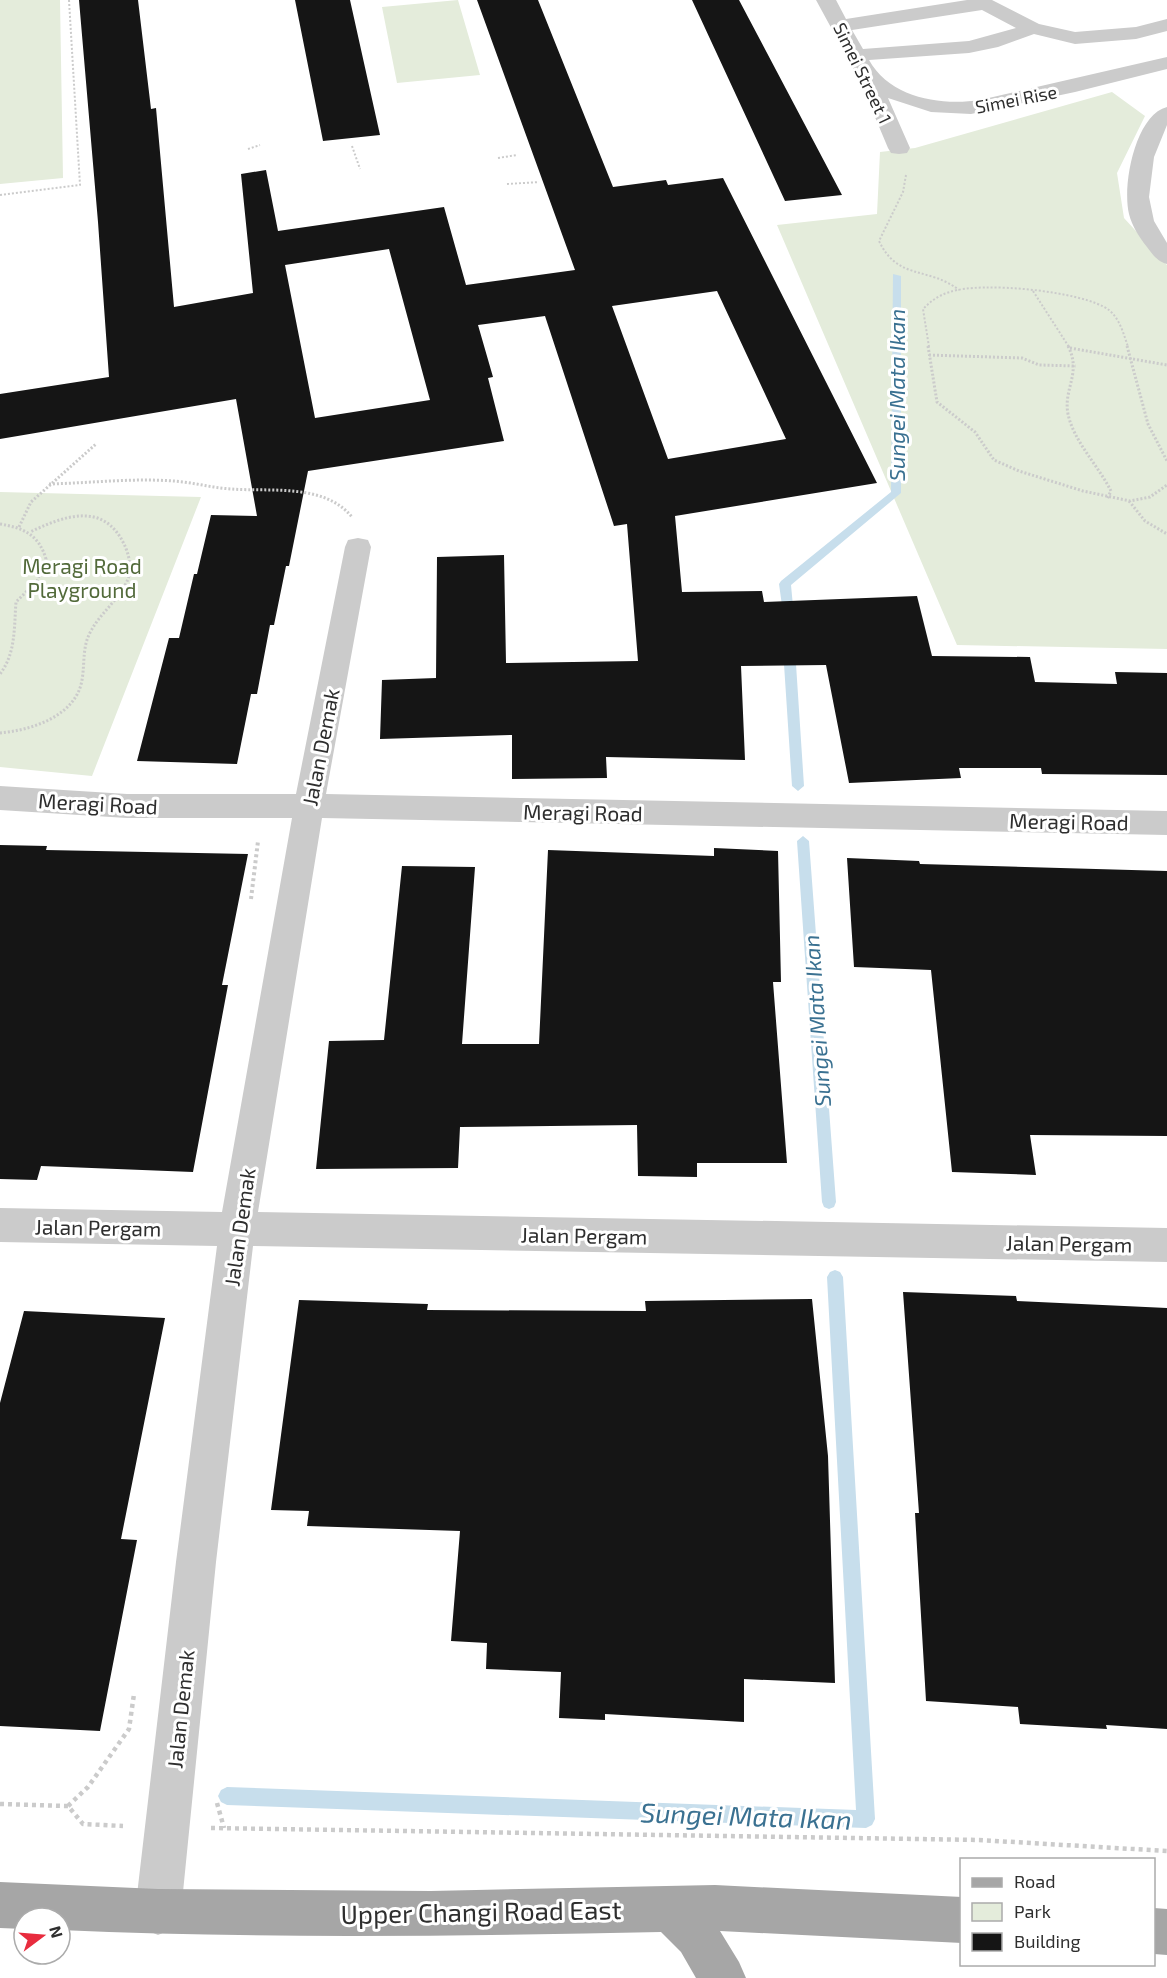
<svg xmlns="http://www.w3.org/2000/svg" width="1167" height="1978" font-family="'Exo 2',sans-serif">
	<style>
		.green { fill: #e4ecdb }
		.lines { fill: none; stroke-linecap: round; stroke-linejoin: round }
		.stream { fill: #c7deec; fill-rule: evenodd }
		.building { fill: #151515; fill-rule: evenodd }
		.path-far3 { stroke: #cbcbcb; stroke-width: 2; stroke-dasharray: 2 2; stroke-linecap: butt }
		.path-far2 { stroke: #cbcbcb; stroke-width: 3; stroke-dasharray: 2 2; stroke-linecap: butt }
		.path-far1 { stroke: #cbcbcb; stroke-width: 4; stroke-dasharray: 3 3; stroke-linecap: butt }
		.path { stroke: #cbcbcb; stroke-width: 4.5; stroke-dasharray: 4 4; stroke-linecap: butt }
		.minor { fill: #cbcbcb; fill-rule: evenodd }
		.major { fill: #a6a6a6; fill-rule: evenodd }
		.labels { text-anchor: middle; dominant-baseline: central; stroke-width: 6; stroke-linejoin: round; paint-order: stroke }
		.far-street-label { font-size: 18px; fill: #2e2e2e; stroke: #fff }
		.park-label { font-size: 21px; fill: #526a3a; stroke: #fff }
		.street-label { font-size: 21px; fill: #2e2e2e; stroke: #fff }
		.water-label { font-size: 22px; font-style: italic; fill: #3a7191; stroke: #fff }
		.near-street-label { font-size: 26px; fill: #2e2e2e; stroke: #fff }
		.near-water-label { font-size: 27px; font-style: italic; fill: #3a7191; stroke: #fff }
	</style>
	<rect width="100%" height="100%" fill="#fff"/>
	<!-- green -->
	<path class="green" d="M0,0H60L63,178L0,184Z
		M458,0L480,75L397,83L382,7Z
		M1112,92L1145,116L1117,173L1124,218L1167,265V649L957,645L777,225L877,214L880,152L915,148Z
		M0,492L201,497L92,776L0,767Z"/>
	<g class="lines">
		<!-- stream -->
		<path class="stream" d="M893,274L901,276V493L791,585L794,617L792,620H784L779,584L781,581L891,492Z
			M789,645L795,649L804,786L798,791L792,786L783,649Z
			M803,836L809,841L836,1202L834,1207L829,1209L824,1207L822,1202L797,841Z
			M835,1270L840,1272L843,1277L875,1819L872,1825L866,1828L227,1805L221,1802L218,1796L221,1790L227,1787L856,1810L827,1277L830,1272Z"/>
	</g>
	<!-- building -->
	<path class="building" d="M79,0H138L151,109L156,108L174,307L253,293L241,174L266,170L278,231L444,207L466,285L575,270L477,0H538L613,187L666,180L668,185L723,178L877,483L675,516L682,592L762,591L764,602L917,596L932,656L1030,657L1035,682L1117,684L1115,672L1167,673V775L1042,774L1041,768H959L961,778L849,783L826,665L741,666L745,760L606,757L607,778L512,779V735L380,739L382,680L436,678L437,557L504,555L506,663L638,661L627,524L614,526L545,316L478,325L493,377L488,378L504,441L308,471L289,566H286L274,625H270L257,694H251L237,764L137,761L169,638H179L194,574H197L211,515L257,516L236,399L0,439V394L109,377L98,222ZM389,249L430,400L315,418L285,265ZM717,291L786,439L668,459L612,306Z
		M295,0H350L380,135L323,141Z
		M692,0H739L842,195L785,201Z
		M0,845L47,846L46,850L248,854L222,985H228L193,1172L41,1166L37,1180L0,1179Z
		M714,848L778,851L781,982H773L787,1163H697V1177L638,1176L637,1125L460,1127L458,1168L316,1169L329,1041L384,1040L402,866L475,867L462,1044H539L548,850L714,856Z
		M847,858L919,861L920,864L1167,871V1136L1030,1135L1036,1175L952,1172L931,970L854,967Z
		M903,1292L1016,1296L1017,1301L1167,1308V1729L1106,1725L1107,1729L1020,1724L1018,1707L926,1701L915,1513H919Z
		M812,1299L828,1456L835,1683L744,1679V1722L605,1714V1720L559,1718L561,1672L486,1669L487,1643L451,1641L460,1531L307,1526L309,1511L271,1510L299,1300L428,1304L427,1310L646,1311L645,1301Z
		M24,1311L165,1318L121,1539L137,1540L100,1731L0,1726V1403Z"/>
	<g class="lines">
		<!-- path-far3 -->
		<path class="path-far3" d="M352,146L360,169
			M248,149L260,145
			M498,158L517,155
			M906,175L903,192L879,241C898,281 928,266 959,290
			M507,184L539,182
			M0,195L80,185L69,0
			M1033,291L1069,347
			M929,347L923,309C931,301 939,295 950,292C980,281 1084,291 1109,310C1120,319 1124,335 1128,347"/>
		<!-- path-far2 -->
		<path class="path-far2" d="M928,346L937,402L975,432L994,460L1019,471L1083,491L1130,501L1150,497L1167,485
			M1068,346C1082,373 1063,389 1068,414C1074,442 1098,465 1111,491L1107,499
			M1127,346L1148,424L1167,461
			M1070,348L1167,365
			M929,355L1022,358L1039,365L1076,366
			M49,484C90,483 132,478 173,481C192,482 212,488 232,489C271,492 324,483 352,517
			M1129,501L1145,521L1167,534
			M0,524C24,528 39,535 46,559L37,581L16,602C14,627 16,653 0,674
			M19,527L31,502L96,444
			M0,733C32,730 76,716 82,680C85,663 82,646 91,631C101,612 120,599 128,579C132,568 129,554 124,544C103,501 64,516 30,532"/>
		<!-- path-far1 -->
		<path class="path-far1" d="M251,899L258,841"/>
		<!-- path -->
		<path class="path" d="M217,1803L224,1828
			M0,1804L68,1806L83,1824L123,1826
			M68,1806L88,1787L129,1729L134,1694
			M211,1828L979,1840L1167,1851"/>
		<!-- minor -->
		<path class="minor" d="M816,0H836L846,19L967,0H992L1039,24L1075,32L1136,27L1167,19V31L1136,39L1075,44L1034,34L998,47L969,53L869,60C890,98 941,106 980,100L1167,57V69L1075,92L971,114L931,112L888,98L910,148L907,153L899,154L891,153L888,148L859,79ZM982,10L1016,28L969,41L863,49L852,30Z
			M1167,107V125L1154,157L1149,197L1154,221L1167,243V264C1157,261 1153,255 1147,247C1139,237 1132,226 1129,214C1122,186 1135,115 1167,107Z
			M358,538L368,540L371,547L326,794L1167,811V835L322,818L258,1212L1167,1228V1262L253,1246L216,1562L181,1912L174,1928L158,1935L142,1928L135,1912L176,1562L217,1246L0,1242V1208L222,1212L292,818H127L0,810V786L127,794H296L345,547L348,540Z"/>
		<!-- major -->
		<path class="major" d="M0,1882L158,1889L431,1891L715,1885L962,1897V1943L720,1931L739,1962L746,1978H696L681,1952L661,1932C461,1936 260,1939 60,1930V1918H24V1929L0,1928Z
			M1154,1908L1167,1909V1955L1154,1954Z"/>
	</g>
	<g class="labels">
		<!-- far-street labels -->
		<g class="far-street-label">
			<text transform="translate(863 73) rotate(64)">Simei Street 1</text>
			<text transform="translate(1016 99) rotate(-11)">Simei Rise</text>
		</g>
		<!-- park labels -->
		<g class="park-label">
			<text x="82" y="565">Meragi Road<tspan x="82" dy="24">Playground</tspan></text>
		</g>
		<!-- street labels -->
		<g class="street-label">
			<text transform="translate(320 747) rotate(-79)">Jalan Demak</text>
			<text transform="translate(98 803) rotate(3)">Meragi Road</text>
			<text transform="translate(583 812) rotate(1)">Meragi Road</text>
			<text transform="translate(1069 821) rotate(1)">Meragi Road</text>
			<text transform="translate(98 1227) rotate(1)">Jalan Pergam</text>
			<text transform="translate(239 1227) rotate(-82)">Jalan Demak</text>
			<text transform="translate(584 1235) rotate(1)">Jalan Pergam</text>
			<text transform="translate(1069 1243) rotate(1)">Jalan Pergam</text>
			<text transform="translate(180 1709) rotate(-84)">Jalan Demak</text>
		</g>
		<!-- water labels -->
		<g class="water-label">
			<text transform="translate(896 395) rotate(-90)">Sungei Mata Ikan</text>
			<text transform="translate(816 1021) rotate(-94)">Sungei Mata Ikan</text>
		</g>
		<!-- near-street labels -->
		<g class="near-street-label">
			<text transform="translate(481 1911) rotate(-1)">Upper Changi Road East</text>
		</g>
		<!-- near-water labels -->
		<g class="near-water-label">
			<text transform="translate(746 1815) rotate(2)">Sungei Mata Ikan</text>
		</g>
	</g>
	<!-- legend -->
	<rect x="960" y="1858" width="195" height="108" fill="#ffffff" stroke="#ababab" stroke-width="1.5"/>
	<rect x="972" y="1878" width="30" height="9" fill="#a6a6a6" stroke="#ababab" stroke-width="1.5"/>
	<text x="1014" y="1888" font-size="18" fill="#2e2e2e">Road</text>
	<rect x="972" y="1903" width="30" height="18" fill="#e4ecdb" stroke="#ababab" stroke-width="1.5"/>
	<text x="1014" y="1918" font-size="18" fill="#2e2e2e">Park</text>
	<rect x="972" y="1933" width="30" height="18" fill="#151515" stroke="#ababab" stroke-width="1.5"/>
	<text x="1014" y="1948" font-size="18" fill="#2e2e2e">Building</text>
	<!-- north arrow -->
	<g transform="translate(42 1936) rotate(74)"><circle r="28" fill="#ffffff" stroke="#ababab" stroke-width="1.5"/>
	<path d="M0-4.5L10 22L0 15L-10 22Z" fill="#e82c3e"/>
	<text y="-9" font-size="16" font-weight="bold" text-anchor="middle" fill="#2e2e2e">N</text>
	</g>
</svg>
